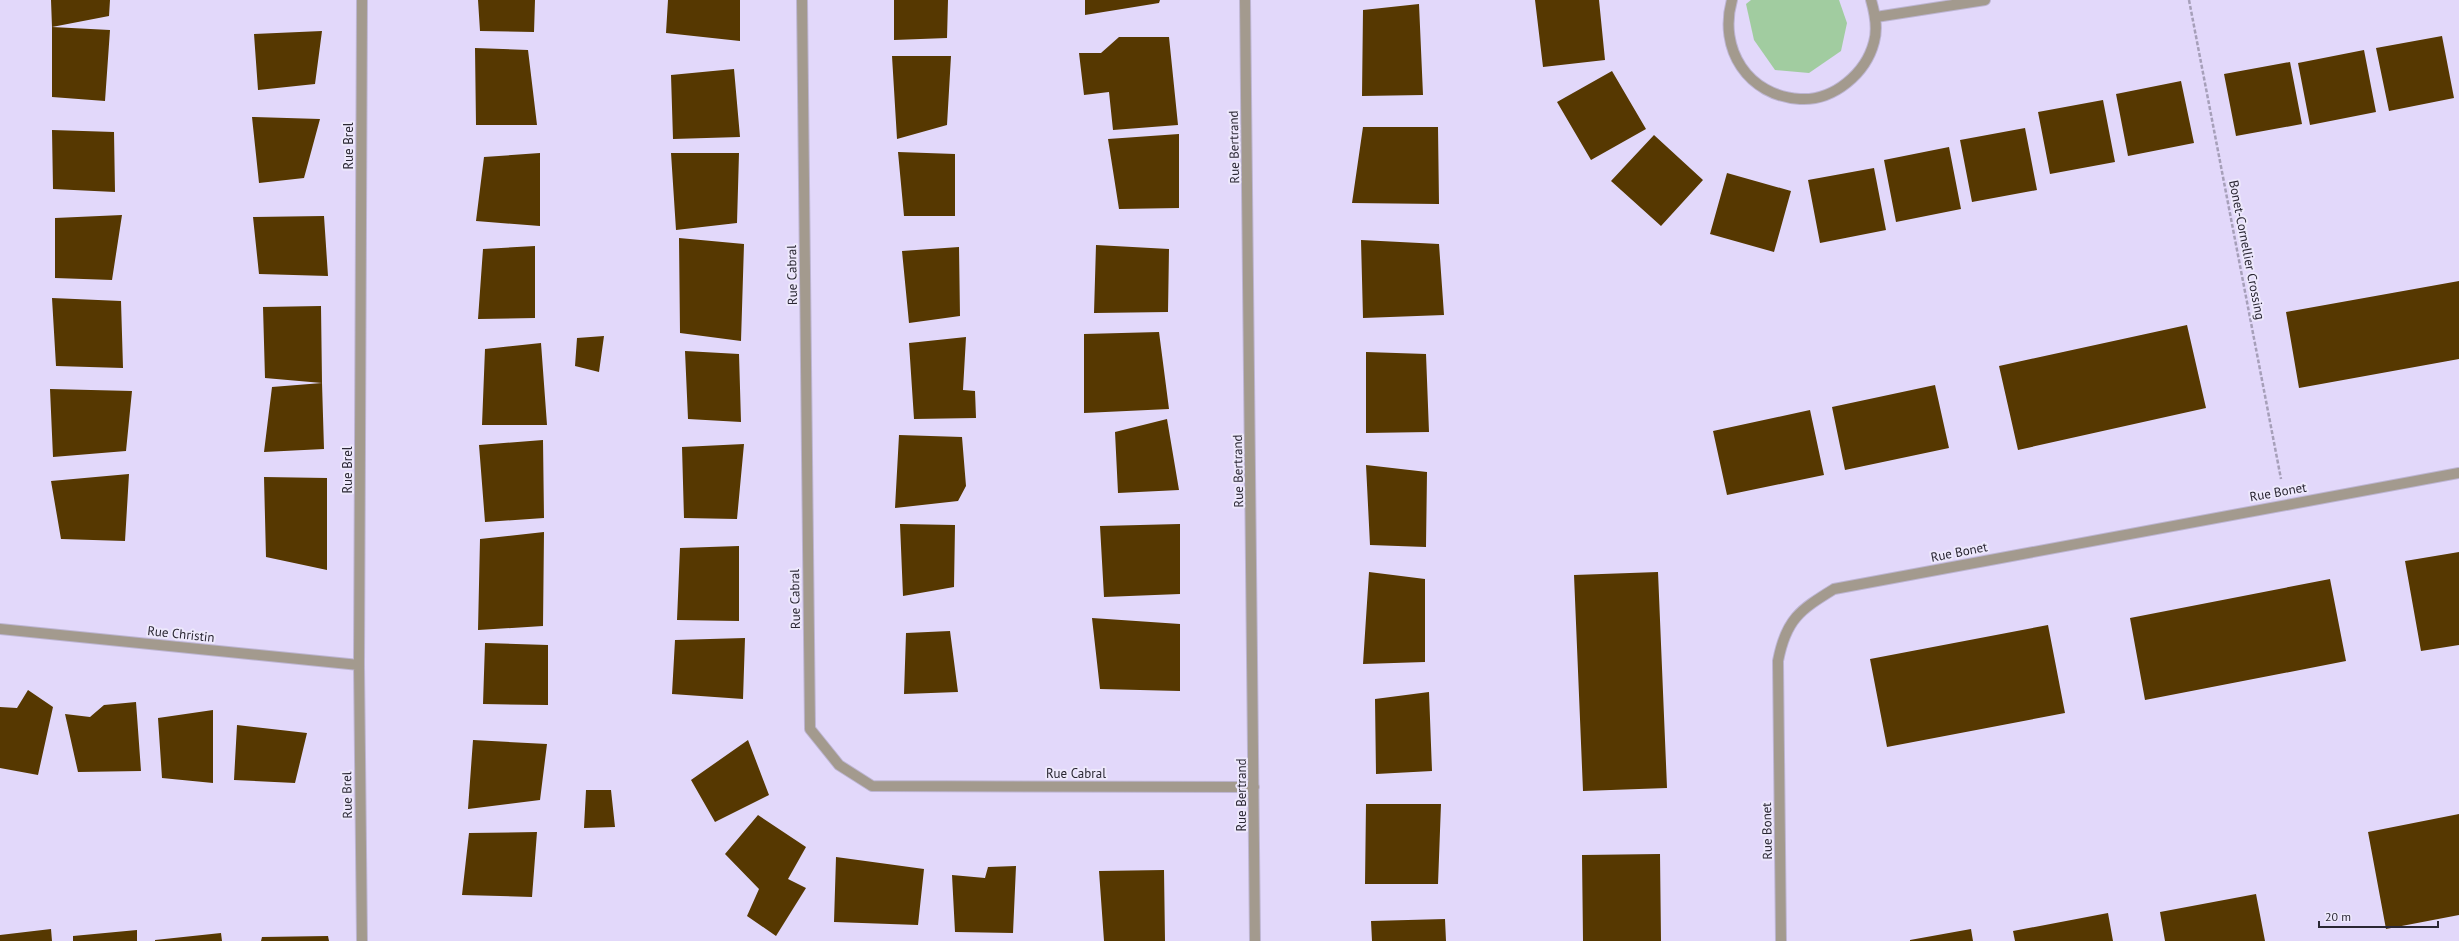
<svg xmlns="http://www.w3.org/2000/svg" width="2459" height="941" font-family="'PT Sans',sans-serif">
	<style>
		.green { fill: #a1cca0 }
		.building { fill: #563801 }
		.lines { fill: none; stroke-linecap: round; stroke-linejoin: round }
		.minor-casing { stroke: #bdb5d2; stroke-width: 12 }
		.path { stroke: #a69fb9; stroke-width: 2.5; stroke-dasharray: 4 2; stroke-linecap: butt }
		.minor { stroke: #a39a8e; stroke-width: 10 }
		.labels { text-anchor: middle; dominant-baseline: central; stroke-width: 4; stroke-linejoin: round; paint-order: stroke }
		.street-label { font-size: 13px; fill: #2a2733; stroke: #ede8fc }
	</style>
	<rect width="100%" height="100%" fill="#e2d8fa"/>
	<!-- green -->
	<path class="green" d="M1751,0H1839L1847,23L1841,51L1809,73L1775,70L1754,40L1746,4Z"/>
	<!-- building -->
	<path class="building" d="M51,0H110L109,16L52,27Z
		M478,0H535L534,32L480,31Z
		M668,0H740V41L666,33Z
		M894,0H948L947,38L894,40Z
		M1085,0H1160L1159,3L1085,15Z
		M1535,0H1599L1605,60L1543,67Z
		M1419,4L1423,95L1362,96L1363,10Z
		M52,27L110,30L105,101L52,97Z
		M322,31L315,84L258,90L254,34Z
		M2442,36L2454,98L2389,111L2376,48Z
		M1119,37H1169L1178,125L1113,130L1109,92L1084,95L1079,53H1101Z
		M475,48L528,50L537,125H476Z
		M2364,50L2376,112L2310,125L2298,63Z
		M892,56H951L947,125L897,139Z
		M2290,62L2302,124L2236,136L2224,74Z
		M734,69L740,137L673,139L671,75Z
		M1612,71L1646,129L1591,160L1557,102Z
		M2181,81L2194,143L2128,156L2116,94Z
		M2103,100L2115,162L2050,174L2038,112Z
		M252,117L320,119L304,178L259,183Z
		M1363,127H1438L1439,204L1352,203Z
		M2025,128L2037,190L1972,202L1960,140Z
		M52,130L114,132L115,192L53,189Z
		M1179,134V208L1119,209L1108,139Z
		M1654,135L1703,180L1661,226L1611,181Z
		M1949,147L1961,209L1896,222L1884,160Z
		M898,152L955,154V216H904Z
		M540,153V226L476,221L484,157Z
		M671,153H739L737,223L676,230Z
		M1874,168L1886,230L1820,243L1808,180Z
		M1727,173L1791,191L1774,252L1710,234Z
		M122,215L112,280L55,278V218Z
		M324,216L328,276L259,274L253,217Z
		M679,238L744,244L741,341L680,333Z
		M1361,240L1439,244L1444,315L1363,318Z
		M1096,245L1169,249L1168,312L1094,313Z
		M535,246V318L478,319L483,249Z
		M959,247L960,316L909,323L902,251Z
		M2459,281V359L2299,388L2286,312Z
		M52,298L121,301L123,368L56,366Z
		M321,306L322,383L265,378L263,307Z
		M2187,325L2206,408L2018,450L1999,366Z
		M1159,332L1169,409L1084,413V334Z
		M604,336L599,372L575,366L577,338Z
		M966,337L963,390L975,391L976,418L914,419L909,343Z
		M541,343L547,425H482L485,349Z
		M685,351L739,354L741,422L688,419Z
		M1366,352L1426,354L1429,432L1366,433Z
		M322,383L324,449L264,452L272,387Z
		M1935,385L1949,448L1845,470L1832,407Z
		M50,389L132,391L126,451L53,457Z
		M1810,410L1824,475L1727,495L1713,431Z
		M1167,419L1179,490L1118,493L1115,432Z
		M899,435L962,437L966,486L958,501L895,508Z
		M543,440L544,518L485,522L479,445Z
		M744,444L737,519L684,518L682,447Z
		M1366,465L1427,472L1426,547L1370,545Z
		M129,474L125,541L61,539L51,481Z
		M264,477L327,478V570L266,557Z
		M900,524L955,525L954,587L903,596Z
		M1180,524V594L1104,597L1100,526Z
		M544,532L543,626L478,630L480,539Z
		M739,546V621L677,620L680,548Z
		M2459,552V645L2421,651L2405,561Z
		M1369,572L1425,579V662L1363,664Z
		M1658,572L1667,788L1583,791L1574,575Z
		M2330,579L2346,661L2145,700L2130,618Z
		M1092,618L1180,624V691L1100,689Z
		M2048,625L2065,713L1887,747L1870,659Z
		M950,631L958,692L904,694L906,633Z
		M745,638L743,699L672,694L675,640Z
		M485,643L548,645V705L483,704Z
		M28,690L53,707L38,775L0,768V707L17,708Z
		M1429,692L1432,771L1376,774L1375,699Z
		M136,702L141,771L78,772L65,714L90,717L104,705Z
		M213,710V783L162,778L158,718Z
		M237,725L307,733L295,783L234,780Z
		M473,740L547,744L540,800L468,809Z
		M748,740L769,795L715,822L691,780Z
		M586,790H611L615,827L584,828Z
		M1366,804H1441L1438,884H1365Z
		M2459,814V915L2386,929L2368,832Z
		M758,815L806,847L788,879L806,888L776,936L747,916L759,889L725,854Z
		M537,832L532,897L462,895L469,833Z
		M1660,854L1661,941H1583L1582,855Z
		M836,857L924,869L918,925L834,922Z
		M1016,866L1013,933L955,932L952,875L985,878L988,867Z
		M1164,870L1165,941H1104L1099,871Z
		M2256,894L2265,941H2165L2160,912Z
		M2108,913L2113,941H2015L2013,931Z
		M1445,919L1446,941H1372L1371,921Z
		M51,929L52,941H0V935Z
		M1971,929L1973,941H1910V940Z
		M137,930V941H73V936Z
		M221,933L222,941H155V940Z
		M328,936L329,941H261L262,937Z"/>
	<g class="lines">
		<!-- minor casing -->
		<g class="minor-casing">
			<path id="minor" d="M362,0L359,665L362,941
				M802,0L810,729L839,765L872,786L1254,787
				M1245,0L1255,941
				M1732,0C1718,49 1748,96 1800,99C1834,101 1866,73 1874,42C1878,28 1875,14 1871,0
				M1876,17L1985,0
				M0,629L359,665
				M1781,941L1778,661C1786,619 1800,610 1834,589L2459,473"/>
		</g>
		<!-- path -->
		<path class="path" d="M2189,0L2281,479"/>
		<!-- minor -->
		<use href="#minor" class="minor"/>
	</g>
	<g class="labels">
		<!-- street labels -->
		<g class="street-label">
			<text transform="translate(348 146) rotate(-90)">Rue Brel</text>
			<text transform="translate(1234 147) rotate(-91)">Rue Bertrand</text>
			<text transform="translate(2247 250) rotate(79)">Bonet-Cornellier Crossing</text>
			<text transform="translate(792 275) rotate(-91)">Rue Cabral</text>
			<text transform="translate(347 470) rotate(-90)">Rue Brel</text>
			<text transform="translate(1238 471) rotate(-91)">Rue Bertrand</text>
			<text transform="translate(2278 492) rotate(-10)">Rue Bonet</text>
			<text transform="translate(1959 552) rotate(-11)">Rue Bonet</text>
			<text transform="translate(795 599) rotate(-91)">Rue Cabral</text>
			<text transform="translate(181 634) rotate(6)">Rue Christin</text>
			<text x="1076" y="773">Rue Cabral</text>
			<text transform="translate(347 795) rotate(-91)">Rue Brel</text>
			<text transform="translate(1241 795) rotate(-90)">Rue Bertrand</text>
			<text transform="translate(1767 831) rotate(-91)">Rue Bonet</text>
		</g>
	</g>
	<!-- scale -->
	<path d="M2319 921v6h119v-6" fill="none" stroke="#2a2733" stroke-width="2"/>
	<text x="2325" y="921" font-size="12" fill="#2a2733" stroke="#ede8fc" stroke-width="3" paint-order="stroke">20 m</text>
</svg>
